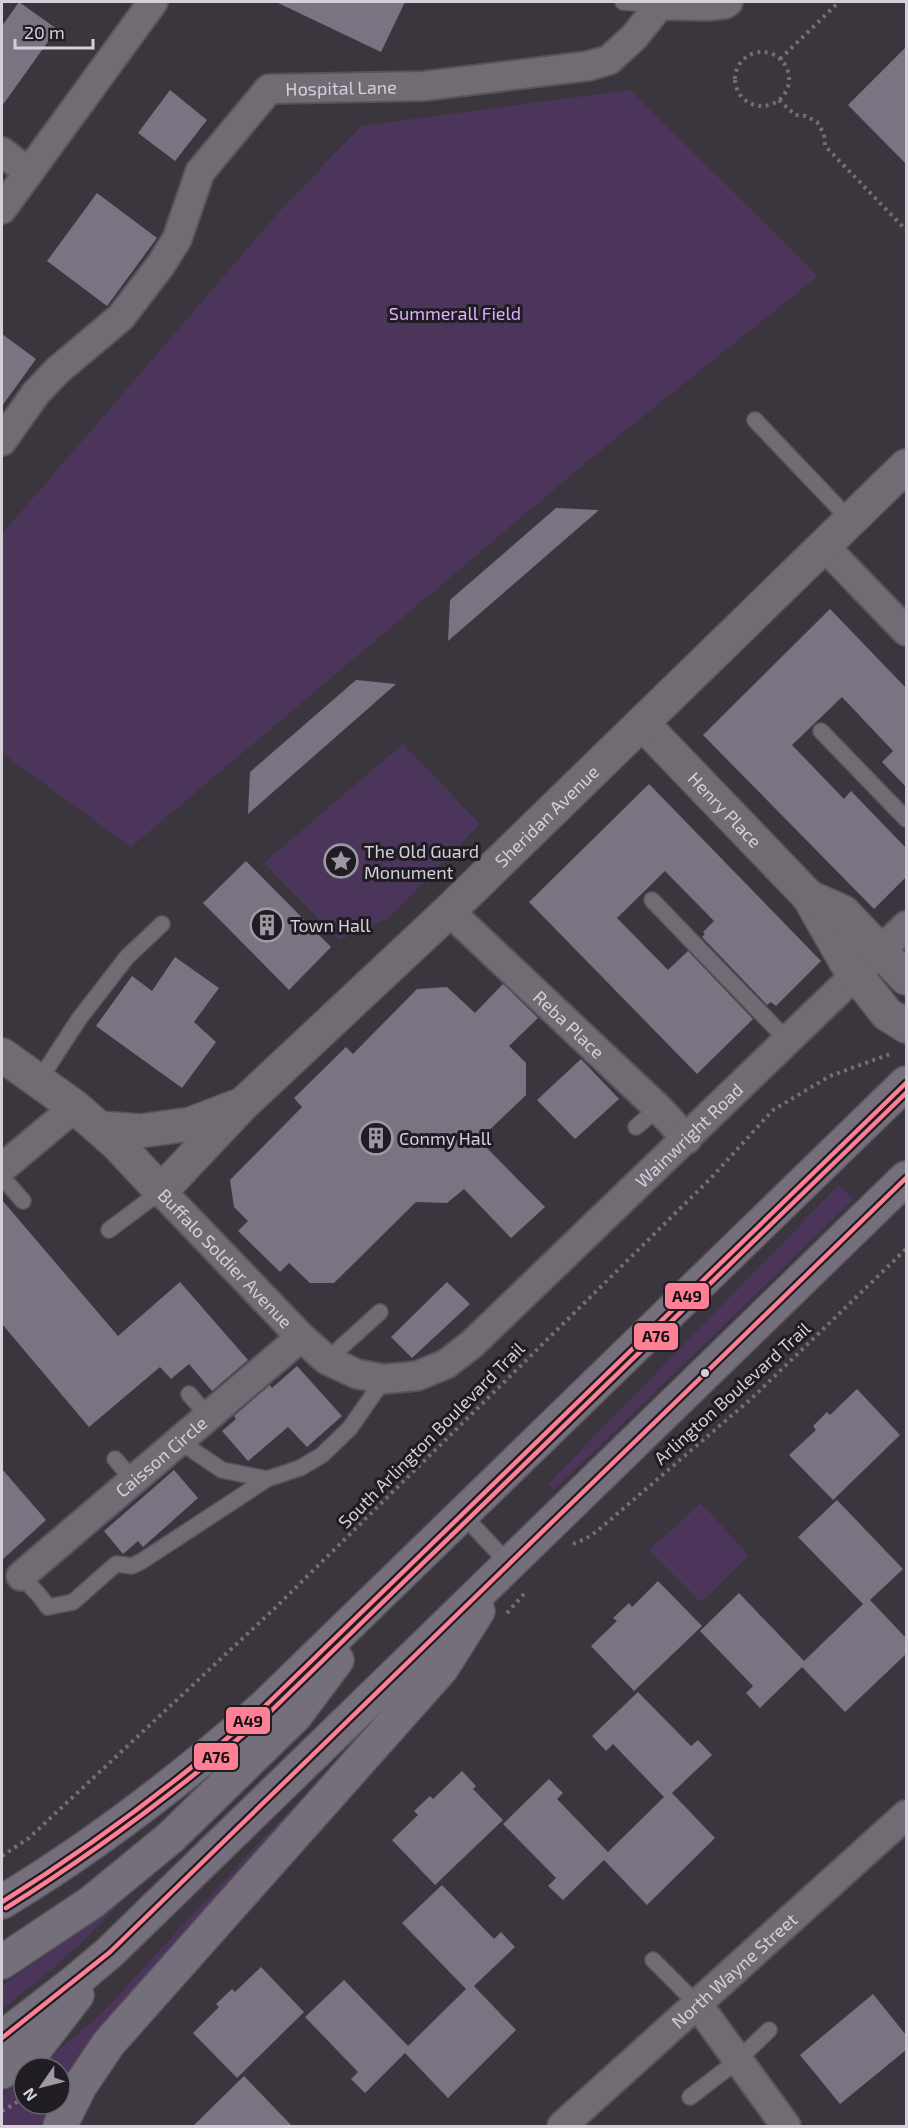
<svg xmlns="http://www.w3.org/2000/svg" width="908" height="2128" font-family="'Exo 2',sans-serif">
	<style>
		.green { fill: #4c355b }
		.building { fill: #7b7381 }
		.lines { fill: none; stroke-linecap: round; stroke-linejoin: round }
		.service-casing { stroke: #59545c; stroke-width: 18 }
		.minor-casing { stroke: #59545c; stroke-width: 32 }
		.tertiary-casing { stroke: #59545c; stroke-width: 36 }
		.trunk-casing { stroke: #59545c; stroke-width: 36 }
		.path { stroke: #737075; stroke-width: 4; stroke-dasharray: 3 4.5; stroke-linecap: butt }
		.service { stroke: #716c74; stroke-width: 15 }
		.minor { stroke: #716c74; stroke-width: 28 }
		.tertiary { stroke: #716c74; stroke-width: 33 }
		.trunk { stroke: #746f7a; stroke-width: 33 }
		.bus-1-casing { stroke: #201c23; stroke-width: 9 }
		.bus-2-casing { stroke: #201c23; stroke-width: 9 }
		.bus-1 { stroke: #ff8094; stroke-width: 4.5 }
		.bus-2 { stroke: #ff8094; stroke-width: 4.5 }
		.bus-dot { fill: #d5cfda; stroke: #201c23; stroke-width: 2 }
		.labels { text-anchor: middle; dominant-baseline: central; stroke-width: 6; stroke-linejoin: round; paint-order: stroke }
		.street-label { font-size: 18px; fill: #d5cfda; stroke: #201c23 }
		.park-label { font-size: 18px; fill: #deaffc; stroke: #201c23 }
		.poi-label { font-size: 18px; fill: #d5cfda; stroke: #201c23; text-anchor: start }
		.line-badge { stroke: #201c23; stroke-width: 2 }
		.pale-badge-label { font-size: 16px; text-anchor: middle; font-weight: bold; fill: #111 }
	</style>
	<rect width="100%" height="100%" fill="#3b363e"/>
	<!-- green -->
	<path class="green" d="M630,90L818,276L590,459L131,847L2,753V534L279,212L361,126Z
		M403,744L480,824L388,918L340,940L264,863Z
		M839,1185L854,1199L554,1490L548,1484Z
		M701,1503L749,1556L701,1602L649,1550Z
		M342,1758L60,2097V2068H38L104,2011L262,1839Z
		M119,1904C84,1944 44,1977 2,2009V1986Z
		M24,2079V2104H56L47,2126H2V2096Z"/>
	<!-- building -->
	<path class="building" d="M19,2L57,29L2,106V26Z
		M276,2H405L381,52Z
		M906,47V164L848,105Z
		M170,90L207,120L175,161L138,133Z
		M97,193L157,238L107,306L47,261Z
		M2,334L36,359L2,406Z
		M556,508L599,510L448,641L450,600Z
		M830,609L906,688V787L882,762L893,751L842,697L792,745L844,799L851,791L906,848V877L874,909L703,735Z
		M356,680L396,684L248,814L250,772Z
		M649,784L821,961L776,1006L771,1002L767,1005L702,937L705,934L703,932L714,921L665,871L617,918L668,970L688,951L753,1019L697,1074L529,902Z
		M246,861L331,947L289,990L203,903Z
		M175,957L219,988L194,1022L216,1042L182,1088L96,1026L132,976L152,991Z
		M503,984L538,1018L509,1046L526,1063V1095L479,1140L545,1207L511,1238L464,1189L447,1203L416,1202L334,1283H310L289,1263L280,1272L238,1231L248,1221L234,1207L230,1180L302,1107L294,1098L346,1047L353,1054L417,989L447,987L475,1013Z
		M581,1059L619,1099L575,1139L537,1100Z
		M2,1200L118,1336L180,1282L248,1360L212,1391L189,1364L171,1379L160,1367L89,1427L2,1324Z
		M447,1282L470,1304L412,1358L391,1337Z
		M297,1366L342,1416L307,1447L288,1427L248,1461L222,1431L236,1419L234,1416L270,1385L272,1388Z
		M857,1389L900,1435L833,1500L789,1455L816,1430L813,1426L827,1412L830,1415Z
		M2,1469L46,1520L2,1560Z
		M174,1470L198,1498L143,1547L138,1541L123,1554L104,1531Z
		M837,1500L903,1569L870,1600L906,1638V1654L845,1712L802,1667L760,1708L746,1693L753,1686L700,1631L739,1593L804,1661L863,1604L798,1537Z
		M658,1581L702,1626L634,1691L591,1646L617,1621L613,1618L629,1603L632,1607Z
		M638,1692L691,1746L698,1740L712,1755L672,1793L715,1838L647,1905L604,1860L563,1900L548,1886L556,1878L503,1824L549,1779L563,1793L557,1799L608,1852L664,1797L613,1744L606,1751L592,1736Z
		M462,1771L476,1786L473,1789L503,1820L435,1885L392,1840L418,1815L414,1811L430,1796L433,1799Z
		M442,1885L494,1939L501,1932L515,1947L474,1986L516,2030L448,2098L405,2053L365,2093L351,2079L358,2072L305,2017L344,1980L408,2046L466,1989L402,1923Z
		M261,1967L304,2012L237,2078L193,2033L219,2007L216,2004L232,1989L235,1992Z
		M873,1994L906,2035V2050L840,2104L800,2055Z
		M244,2076L293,2127H192Z"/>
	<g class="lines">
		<!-- service casing -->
		<g class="service-casing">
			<path id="service" d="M623,2L660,5
				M755,420L850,520
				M821,731L906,819
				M652,900L788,1041
				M38,1082L79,1019L127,957L162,924
				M636,1127L658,1108
				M2,1177L23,1201
				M109,1230L161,1191
				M327,1360L380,1312
				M189,1394L208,1416
				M179,1441L222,1470L267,1479L300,1468L322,1455L350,1428L384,1379
				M115,1459L133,1480
				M462,1514L509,1564
				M21,1576L39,1595L48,1607L73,1602L116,1564L132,1566L142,1561L267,1479
				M653,1960L698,2005
				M690,2097L737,2061L769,2030"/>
		</g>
		<!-- minor casing -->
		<g class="minor-casing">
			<g id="minor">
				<path d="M2,152L28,172"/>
				<path d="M2,209L153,2"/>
				<path id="s1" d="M2,441L36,393L58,370L121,317L160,266L177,239L200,172L269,89L424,86L588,66L609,60L634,37L660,5L707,6L725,4L728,2"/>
				<path d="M824,546L906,631"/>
				<path id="s2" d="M449,911L658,1108L687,1139"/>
				<path d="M2,1168L75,1107"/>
				<path id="s3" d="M161,1191L301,1337L327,1360L357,1374L384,1379L417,1376L446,1364L472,1344L906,926"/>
				<path id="s4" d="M21,1576L301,1337"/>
				<path d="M698,2005L786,2126"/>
				<path id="s5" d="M562,2126L906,1815"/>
			</g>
		</g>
		<!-- tertiary casing -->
		<g class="tertiary-casing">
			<g id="tertiary">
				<path id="s6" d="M642,723L809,897L846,962L887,1014L906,1026"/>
				<path d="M809,897L843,912L906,978"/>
				<path id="s7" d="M2,1055L75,1107L116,1143L161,1191L243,1104L449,911L906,466"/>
				<path d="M99,1128L140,1131L191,1124L235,1107"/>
			</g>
		</g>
		<!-- trunk casing -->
		<g class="trunk-casing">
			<path id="trunk" d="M2,1902C95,1846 182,1779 264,1707L906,1083
				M2,1962L92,1902L171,1837L296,1715L337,1660
				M2,2038L72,1984L110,1952L906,1178
				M2,2072L36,2048L77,1995
				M60,2126L80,2086L109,2043L442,1668L478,1611"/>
		</g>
		<!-- path -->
		<path class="path" d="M735 79a27 27 0 1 1 54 0a27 27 0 1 1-54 0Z
			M780,59L839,2
			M779,100L795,115L806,116L817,122L824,134L825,146L906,230
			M573,1544L585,1539L596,1532L752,1398L906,1249
			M507,1613L524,1594
			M2,1856L29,1838L273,1610L710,1179L773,1110L830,1076L890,1054
			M2,2111L24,2098"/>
		<!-- service -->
		<use href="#service" class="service"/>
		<!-- minor -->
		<use href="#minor" class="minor"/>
		<!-- tertiary -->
		<use href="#tertiary" class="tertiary"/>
		<!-- trunk -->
		<use href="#trunk" class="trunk"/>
		<!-- bus-1 casing -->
		<g class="bus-1-casing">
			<path id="bus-1" d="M2,1902C95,1844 181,1779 264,1707L906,1083
				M2,2038L110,1952L906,1178"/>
		</g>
		<!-- bus-2 casing -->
		<g class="bus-2-casing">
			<path id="bus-2" d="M6,1908C99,1850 186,1784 269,1713L906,1093"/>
		</g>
		<!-- bus-1 -->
		<use href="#bus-1" class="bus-1"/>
		<!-- bus-2 -->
		<use href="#bus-2" class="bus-2"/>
	</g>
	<!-- icons -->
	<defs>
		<g id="sight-ring" transform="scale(1.725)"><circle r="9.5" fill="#201c23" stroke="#9f99a3" stroke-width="1.5"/><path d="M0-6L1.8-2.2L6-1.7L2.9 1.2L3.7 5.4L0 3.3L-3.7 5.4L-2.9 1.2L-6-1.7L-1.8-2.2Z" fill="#9f99a3"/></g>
		<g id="building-ring" transform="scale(1.725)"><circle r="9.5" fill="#201c23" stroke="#9f99a3" stroke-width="1.5"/><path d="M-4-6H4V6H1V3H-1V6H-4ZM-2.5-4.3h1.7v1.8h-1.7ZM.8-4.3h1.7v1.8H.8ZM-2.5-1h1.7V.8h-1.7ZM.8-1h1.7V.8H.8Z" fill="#9f99a3"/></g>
	</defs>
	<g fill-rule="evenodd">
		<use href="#sight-ring" x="341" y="861"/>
		<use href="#building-ring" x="267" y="925"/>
		<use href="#building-ring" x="376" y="1138"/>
	</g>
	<!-- markers -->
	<circle class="bus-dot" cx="705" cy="1373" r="5"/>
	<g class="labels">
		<!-- street labels -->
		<g class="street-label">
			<text stroke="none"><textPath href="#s1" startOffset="520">Hospital Lane</textPath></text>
			<text stroke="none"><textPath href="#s6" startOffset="120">Henry Place</textPath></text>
			<text stroke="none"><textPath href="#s7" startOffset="748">Sheridan Avenue</textPath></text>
			<text stroke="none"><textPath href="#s2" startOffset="165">Reba Place</textPath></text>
			<text stroke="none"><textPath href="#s3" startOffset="696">Wainwright Road</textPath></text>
			<text stroke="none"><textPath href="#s3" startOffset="93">Buffalo Soldier Avenue</textPath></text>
			<text transform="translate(732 1393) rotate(-42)">Arlington Boulevard Trail</text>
			<text transform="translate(431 1435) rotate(-45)">South Arlington Boulevard Trail</text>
			<text stroke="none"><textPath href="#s4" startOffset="184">Caisson Circle</textPath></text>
			<text stroke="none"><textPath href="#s5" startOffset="232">North Wayne Street</textPath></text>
		</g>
		<!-- park labels -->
		<g class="park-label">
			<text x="455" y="313">Summerall Field</text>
		</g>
		<!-- poi labels -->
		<g class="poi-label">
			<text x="364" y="851">The Old Guard<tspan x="364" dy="21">Monument</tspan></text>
			<text x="290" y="925">Town Hall</text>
			<text x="399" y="1138">Conmy Hall</text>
		</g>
	</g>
	<g class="line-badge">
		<rect x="664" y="1282" width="46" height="28" rx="6" fill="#ff8094"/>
		<rect x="633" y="1322" width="46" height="29" rx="6" fill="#ff8094"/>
		<rect x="225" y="1706" width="46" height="29" rx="6" fill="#ff8094"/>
		<rect x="193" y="1742" width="46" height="29" rx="6" fill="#ff8094"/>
	</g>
	<g class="pale-badge-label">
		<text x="687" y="1302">A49</text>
		<text x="656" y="1342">A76</text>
		<text x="248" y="1727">A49</text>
		<text x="216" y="1763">A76</text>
	</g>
	<!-- border -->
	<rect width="908" height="2128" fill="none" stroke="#d5cfda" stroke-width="6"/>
	<!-- north arrow -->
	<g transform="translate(42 2086) rotate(235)"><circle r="28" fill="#201c23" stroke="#68646c" stroke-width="1.5"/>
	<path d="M0-4.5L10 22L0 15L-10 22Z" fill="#9f99a3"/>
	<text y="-9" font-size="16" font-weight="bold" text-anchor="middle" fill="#d5cfda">N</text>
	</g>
	<!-- scale -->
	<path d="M15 39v9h78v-9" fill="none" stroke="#d5cfda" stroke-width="3"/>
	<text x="24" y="39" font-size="18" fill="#d5cfda" stroke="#201c23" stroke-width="4.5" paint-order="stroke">20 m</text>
</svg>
